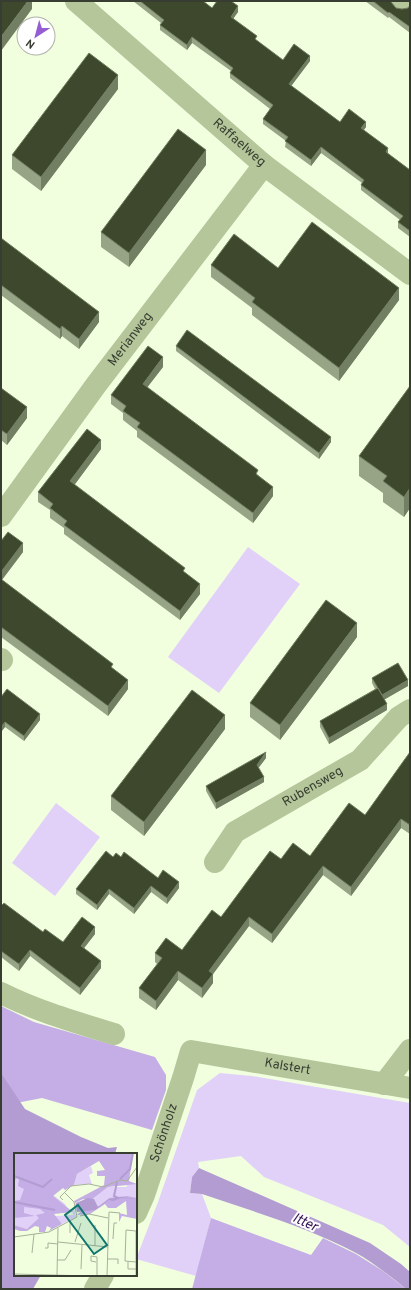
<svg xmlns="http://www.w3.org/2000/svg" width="411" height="1290" font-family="Overpass,sans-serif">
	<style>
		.green { fill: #e1d1f9 }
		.forest { fill: #c5aee5 }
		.water { fill: #b29cd2 }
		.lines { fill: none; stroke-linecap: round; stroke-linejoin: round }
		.street { stroke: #b4c69a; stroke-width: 22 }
		.wall { fill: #97a486 }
		.shaded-wall { fill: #737f62 }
		.building { fill: #3d482d; stroke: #737f62 }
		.labels { text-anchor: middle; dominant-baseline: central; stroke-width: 4; stroke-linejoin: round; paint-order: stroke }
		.street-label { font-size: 13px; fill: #373d30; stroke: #fff }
		.water-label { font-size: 14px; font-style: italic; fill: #361656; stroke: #fff }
		.inset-river { fill: none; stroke: #b29cd2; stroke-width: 2 }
		.inset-road { fill: none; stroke: #a7b199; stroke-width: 1 }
		.view { fill: #0f766e; fill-opacity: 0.15; stroke: #0f766e; stroke-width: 2 }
		.inset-edge { fill: none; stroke: #373d30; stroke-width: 2 }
	</style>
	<rect width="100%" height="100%" fill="#f1ffdf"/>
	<!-- green -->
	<path class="green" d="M248,547L300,584L219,693L168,657Z
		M56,803L100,837L55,896L12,863Z
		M220,1073L252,1076L410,1103V1247L383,1225L264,1177L241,1156L198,1162L199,1168L192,1177L190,1193L202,1194L211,1218L196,1276L136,1259L158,1202L197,1090Z"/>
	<!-- forest -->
	<path class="forest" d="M1,1006L34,1022L155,1057L166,1075V1090L152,1130L42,1098L1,1106Z
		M211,1218L311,1255L323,1238L356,1254L383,1271L406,1289H192Z"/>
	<!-- water -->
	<path class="water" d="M1,1073L25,1109L81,1137L108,1148L117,1147L115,1154H15V1275H41L33,1289H1Z
		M199,1168L370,1243L401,1264L410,1272V1289H406C390,1276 374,1263 356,1253C308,1227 254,1212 202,1194L190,1193L192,1177Z"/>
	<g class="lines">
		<!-- street -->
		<g class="street">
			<path id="s1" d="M76,1L264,165L410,274"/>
			<path d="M402,2V1"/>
			<path id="s2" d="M1,516L96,385L264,165"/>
			<path d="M1,659L2,660"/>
			<path id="s3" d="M215,862L235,832L360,760L399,717L410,710"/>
			<path d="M1,993C37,1011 75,1022 114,1034"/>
			<path d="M384,1084L410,1050"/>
			<path id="s4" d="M136,1213L144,1195L183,1078L191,1051L410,1088"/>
			<path d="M95,1289L103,1275"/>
		</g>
	</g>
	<!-- wall -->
	<path class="wall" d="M133,1H203L212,8L238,12L233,18L257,41L283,60L310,61L291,86L340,122L366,127L364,130L388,154L410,170V237L398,228V222L400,220L361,190V185L362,183L321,153L311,166L285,147L286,141L263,124V119L270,109L230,78V73L231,71L192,43L187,50L160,30V25L161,23Z
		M365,1H391V2L396,8L402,9L408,8L410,5V33L389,17L388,18Z
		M118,89L41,191L12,169V155Z
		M206,165L129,267L101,247V232Z
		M1,238L99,322L79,349L62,336L60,339L1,295Z
		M211,265L278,268L399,300L339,381L252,315V308L211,277Z
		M176,346L331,442L319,459L176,351Z
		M163,367L147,387L258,475L273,496L253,523L137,437V431L123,420V413L111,404V395Z
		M410,386V508L404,517L383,502V493L359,476V456Z
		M1,388L27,418L7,445L1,440Z
		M101,449L74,485L185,573L200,594L180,620L64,534V528L50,518V510L38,502V492Z
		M1,541L23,552L2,580L113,669L128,689L108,716L1,637Z
		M357,637L280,740L250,717V703Z
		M372,678L408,686L384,699L387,710L329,744L320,727V721L375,689L372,683Z
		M1,697L40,720L24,741L5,727L1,732Z
		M225,729L144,836L111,810V796Z
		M410,752V834L401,828L351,896L323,875L272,943L249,926L213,974V983L202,998L178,980L156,1010L139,998V988L157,964L155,962V953L182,950L221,917L281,859L310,856L365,815Z
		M266,758L258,768L264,782L216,809L206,791V786Z
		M113,857H121L158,878L179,888L167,904L151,892L134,914L109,894L97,910L76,894V889Z
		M1,906L43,932L63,942L95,934L84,948L101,968L80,995L30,956L19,971L1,957Z"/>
	<!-- shaded-wall -->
	<path class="shaded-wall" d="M28,1H32V9L1,51V37Z
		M238,6V12L231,22V17Z
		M192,37V43L187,50V45Z
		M310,56V61L289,89V84Z
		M118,75V89L41,191V177Z
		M366,122V127L361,133V128Z
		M321,147V153L311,166V160Z
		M388,148V154L386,157V152Z
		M206,150V165L129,267V253Z
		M399,288V300L339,381V368Z
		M99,312V322L79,349V339Z
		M62,326V336L60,339V329Z
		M163,357V367L143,393V384Z
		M27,407V418L7,445V434Z
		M331,437V442L319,459V453Z
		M101,440V449L70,491V481Z
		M273,487V496L253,523V513Z
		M410,488V508L404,517V497Z
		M23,543V552L1,581V572Z
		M200,584V594L180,620V611Z
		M357,623V637L280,740V725Z
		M128,680V689L108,716V706Z
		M408,680V686L382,701V695Z
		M387,704V710L329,744V738Z
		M40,714V720L24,741V736Z
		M225,715V729L144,836V822Z
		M5,722V727L1,732V727Z
		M266,752V758L257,770V765Z
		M264,777V782L216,809V803Z
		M401,819V828L351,896V887Z
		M323,866V875L272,943V934Z
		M179,882V888L167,904V898Z
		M151,886V892L134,914V908Z
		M109,889V894L97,910V905Z
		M249,917V926L213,974V983L202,998V988L209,971Z
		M95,927V934L81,952V946Z
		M30,950V956L19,971V964Z
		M101,961V968L80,995V988Z
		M178,971V980L156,1010V1001Z"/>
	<!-- building -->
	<path class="building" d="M1,1H28L1,37Z
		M140,1H203L212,8L217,1H231L238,6L231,17L257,36L255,39L283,60L294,44L310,56L289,84L340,122L349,109L366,122L361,128L388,148L386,152L410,170V231L398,222L403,216L361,185L364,180L321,147L311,160L285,141L288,137L263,119L273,105L230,73L233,68L192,37L187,45L160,25L164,20Z
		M373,1H391V2L396,8L402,9L408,8L410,5V27L389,12L388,13Z
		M89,53L118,75L41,177L12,155Z
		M178,129L206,150L129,253L101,232Z
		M312,222L399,288L339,368L252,302L255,298L211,265L234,234L278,268Z
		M1,238L99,312L79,339L62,326L60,329L1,285Z
		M187,330L331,437L319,453L176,346Z
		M148,346L163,357L143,384L258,470L256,474L273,487L253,513L137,427L140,423L123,411L126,406L111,395Z
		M410,386V488L404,497L383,481L387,476L359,456Z
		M1,388L27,407L7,434L1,430Z
		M87,429L101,440L70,481L185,568L183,571L200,584L180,611L64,525L67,521L50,508L53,504L38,492Z
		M8,532L23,543L1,572V541Z
		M1,579L113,664L111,667L128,680L108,706L1,627Z
		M326,600L357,623L280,725L250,703Z
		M398,663L408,680L382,695L372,678Z
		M378,688L387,704L329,738L320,721Z
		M7,689L40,714L24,736L5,722L1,727V697Z
		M192,690L225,715L144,822L111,796Z
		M266,752L257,765L264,777L216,803L206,786Z
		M410,752V825L401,819L351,887L323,866L272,934L249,917L209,971L213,974L202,988L178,971L156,1001L139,988L162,958L155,953L166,938L182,950L212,910L221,917L270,851L281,859L293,843L310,856L349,803L365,815Z
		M106,851L113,857L116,853L121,857L124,852L158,878L163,870L179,882L167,898L151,886L134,908L109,889L97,905L76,889Z
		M4,903L43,932L45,929L63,942L82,917L95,927L81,946L101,961L80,988L30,950L19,964L1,951V906Z"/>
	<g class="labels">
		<!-- street labels -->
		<g class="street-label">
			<text stroke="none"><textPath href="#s1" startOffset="216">Raffaelweg</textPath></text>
			<text stroke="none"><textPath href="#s2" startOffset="219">Merianweg</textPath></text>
			<text stroke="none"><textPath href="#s3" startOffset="126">Rubensweg</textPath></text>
			<text stroke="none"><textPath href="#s4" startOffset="269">Kalstert</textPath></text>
			<text stroke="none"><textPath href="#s4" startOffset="85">Schönholz</textPath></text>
		</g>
		<!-- water labels -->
		<g class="water-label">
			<text transform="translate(305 1223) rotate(25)">Itter</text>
		</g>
	</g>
	<!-- overview -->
	<g transform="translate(14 1153)">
		<rect width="123" height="123" fill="#f1ffdf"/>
		<path d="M0,0L29,34L51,51L54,57H46L13,76L0,72ZM77,13L79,20L75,22L78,31L60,32L63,21ZM115,30L123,31V45H95L85,53L62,58L61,50L80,45L94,34H112ZM60,56L62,64L48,71L41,63L59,62L58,57Z" fill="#e1d1f9"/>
		<path d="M0,0H119L115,28L123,31L94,34L76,48L69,46L61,50L60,48L90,32L91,23H83V18L91,17L85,8L63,21L60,32L51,37L49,35L39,43L59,59L40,61L48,71L35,78L37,75L33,73L31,79H25V74L21,73L13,78H6L0,76V72L13,76L25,65L22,62L31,60L26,56L10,54V60L21,63L0,65V48L6,47L10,36L4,33L5,26L2,25L0,30ZM113,43L123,45V66L108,63L105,69V60L113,62L112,48L102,55H94L91,51L76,61L63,62L71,55L85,53L95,45Z" fill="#c5aee5"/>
		<path d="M107,44L123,46L107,45L99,48L95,47L81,57L63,59L62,50L74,45L80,46L84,54L95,46Z" fill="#b29cd2"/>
		<path class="inset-river" d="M0,23L29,34L38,26M106,26L116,16L119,0M103,29L100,43L104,45M0,49L41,57"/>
		<path class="inset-road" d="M49,47L46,44L57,33L75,31L89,34L106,27L113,28L123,14M66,63L75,61L94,65M56,80V67M0,84L35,79L63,64L60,49L50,39M99,86L100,70H103M44,89L94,94M61,89L67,70M81,93V72M31,95H34V90L44,91M18,100L20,81M94,106H104V111M43,107H51L57,97M82,109L77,108V103L83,104V123M114,109V116H122M67,116L68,92M0,121L75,123M43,122L44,75M93,123L95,59L106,60M122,123V78L112,77L111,108L122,109"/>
		<path class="view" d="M64,52L93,92L80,101L51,62Z"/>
		<rect width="123" height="123" class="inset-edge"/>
	</g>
	<!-- border -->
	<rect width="411" height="1290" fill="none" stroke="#373d30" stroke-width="4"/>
	<!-- north arrow -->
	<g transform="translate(36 36) rotate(216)"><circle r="19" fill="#ffffff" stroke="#afb1ac"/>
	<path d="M0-3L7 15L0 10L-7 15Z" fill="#955cd4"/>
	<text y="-6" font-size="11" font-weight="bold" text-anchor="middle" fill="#373d30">N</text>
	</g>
</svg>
